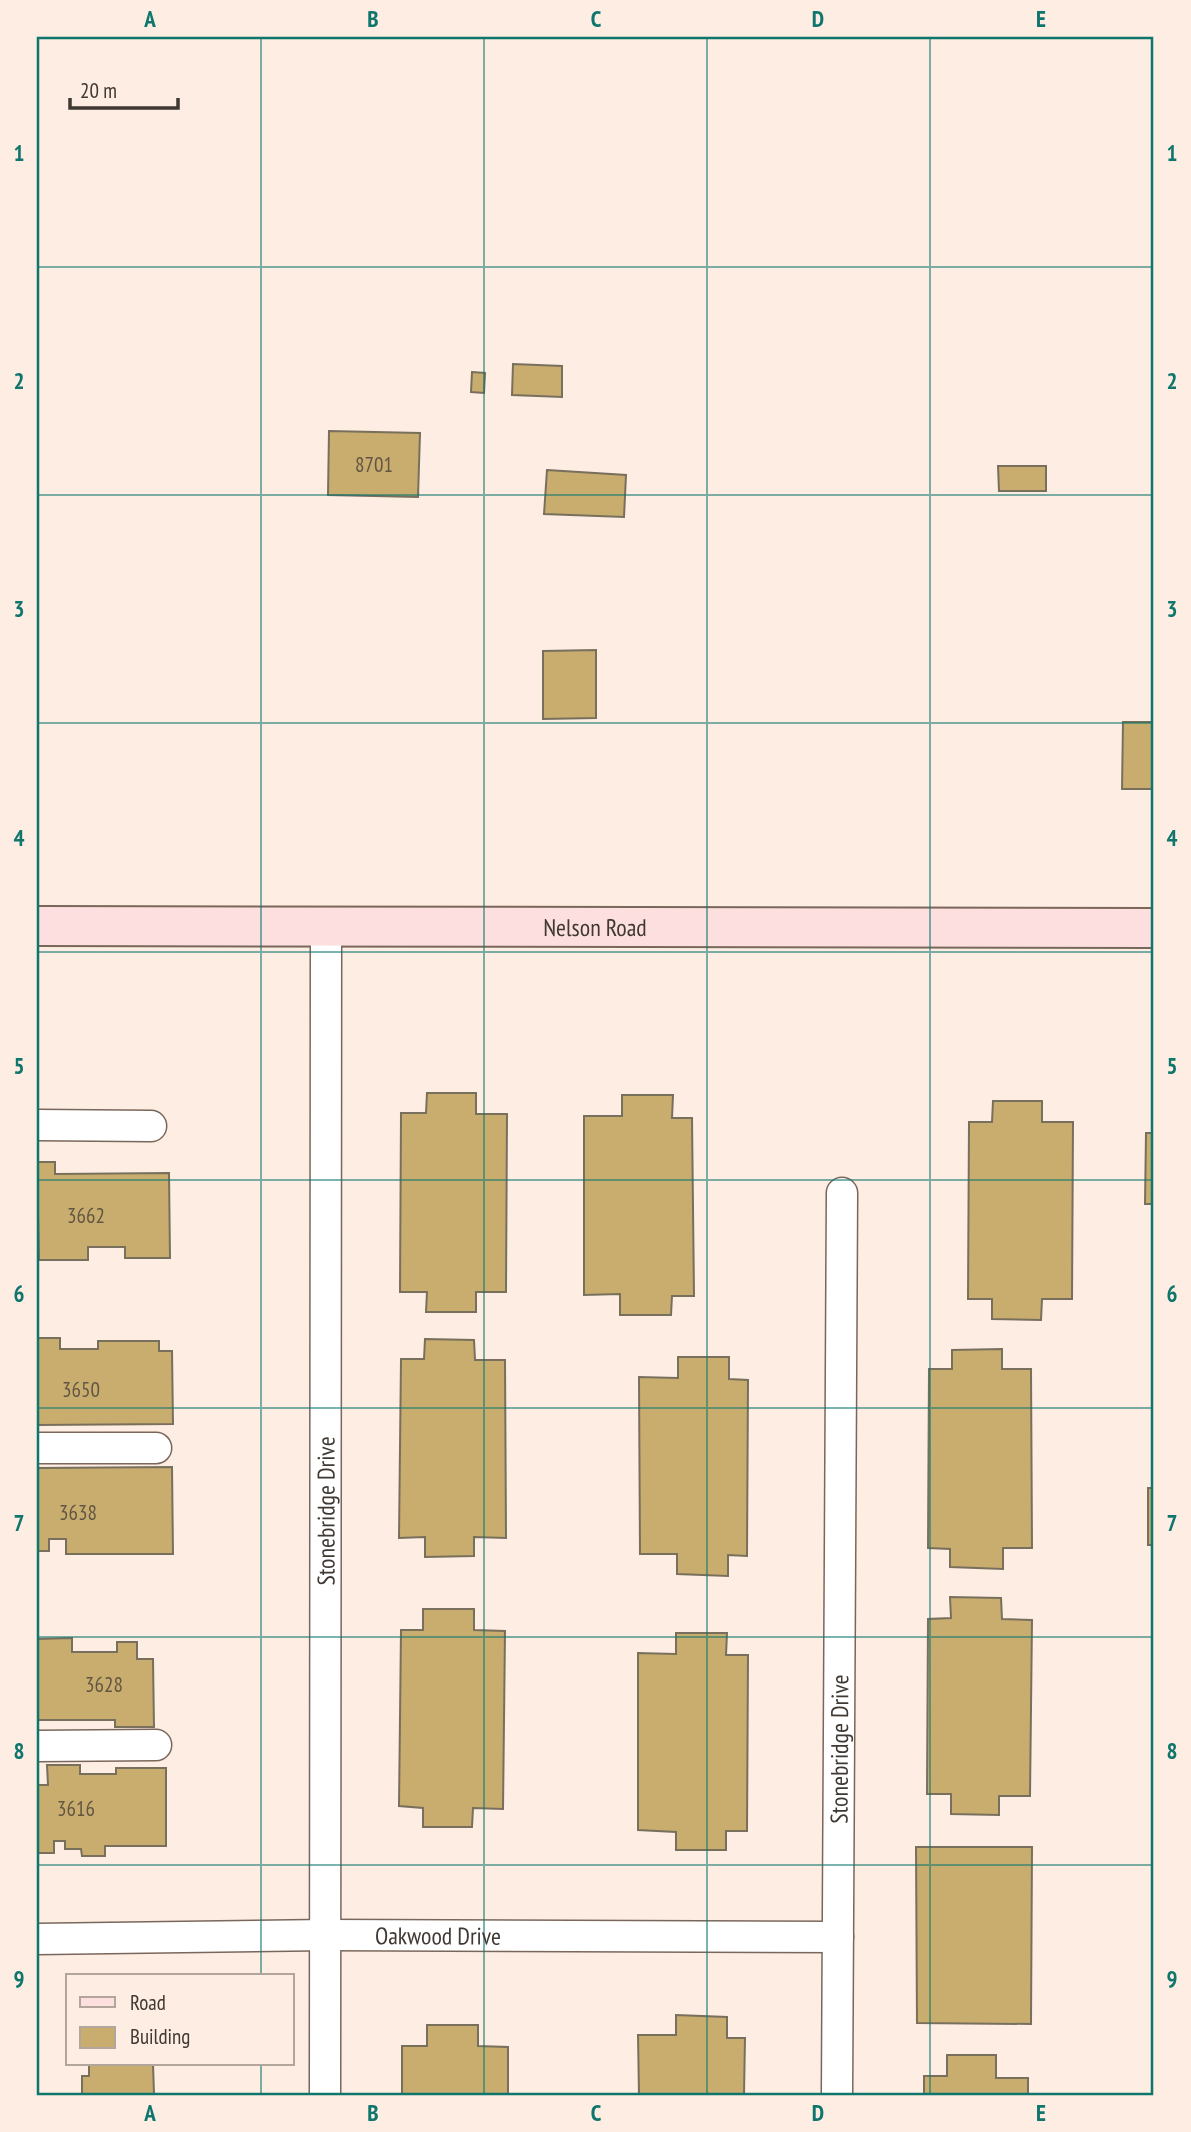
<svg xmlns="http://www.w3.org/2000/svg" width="1191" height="2132" font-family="'PT Sans Narrow',sans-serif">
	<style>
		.building { fill: #c8ad6f; stroke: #78705d; stroke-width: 2 }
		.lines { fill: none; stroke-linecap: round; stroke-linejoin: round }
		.street-casing { stroke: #7a675b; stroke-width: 33 }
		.secondary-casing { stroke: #7a675b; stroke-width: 42 }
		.street { stroke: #fff; stroke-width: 30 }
		.secondary { stroke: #fddfdf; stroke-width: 38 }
		.grid { fill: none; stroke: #0f766e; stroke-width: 2; stroke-opacity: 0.55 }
		.labels { text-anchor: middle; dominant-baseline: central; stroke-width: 5; stroke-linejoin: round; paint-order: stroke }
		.number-label { font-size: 21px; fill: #625542 }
		.street-label { font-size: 24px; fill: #403833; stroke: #feede2 }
		.neatline { fill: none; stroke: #0f766e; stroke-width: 2.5 }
		.grid-label { font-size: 23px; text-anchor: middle; font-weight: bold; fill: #0f766e }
	</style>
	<rect width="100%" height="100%" fill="#feede2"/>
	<!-- building -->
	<path class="building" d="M513,364L562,366V397L512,395Z
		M472,372L485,373L484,393L471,392Z
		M329,431L420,433L418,497L328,495Z
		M998,466H1046V491H999Z
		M547,470L626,475L624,517L544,514Z
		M596,650V718L543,719V651Z
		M1123,722H1154V789H1122Z
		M427,1093H476V1114H507L506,1292H476V1312H426L427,1292H400L401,1113H426Z
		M622,1095H673L672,1118H692L694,1296H672L671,1315H620V1294L584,1295V1116H622Z
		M993,1101H1042V1122H1073L1072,1299H1042L1041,1320L992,1319V1299H968L969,1122H992Z
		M1146,1133H1154V1204H1145Z
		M37,1162H55V1174L169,1173L170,1258H125V1247H88V1260H39Z
		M37,1338H60V1349H98V1341H159V1351H172L173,1424L37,1425Z
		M425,1339L474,1340L475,1360H505L506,1538L474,1537V1556L425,1557V1537L399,1538L401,1359H424Z
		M1002,1349V1369H1031L1032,1548H1003V1569L950,1567V1549L928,1548L929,1369H952V1350Z
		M678,1357H729V1379L748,1380L747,1556L728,1555V1576L677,1574V1554H640L639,1377L678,1378Z
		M172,1467L173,1554H66V1539H49V1551H37V1559V1468Z
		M1148,1488H1154V1545H1148Z
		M950,1597L1001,1598L1002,1619L1032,1620L1030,1796H999V1815L951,1814V1794H927L928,1619L951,1618Z
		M423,1609H474V1630L505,1631L503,1809L473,1808L472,1827H423V1808L399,1806L401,1630H423Z
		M676,1633H727L726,1655H748L747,1831H726V1850H676V1832L638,1830V1653L676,1654Z
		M72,1638V1652H117V1642H137V1659H153L154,1727H115V1720H37V1639Z
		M47,1765H80V1774H116V1768H166V1846H105V1856H82L81,1849H65V1841H54V1853H37V1785H48Z
		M916,1847H1032L1031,2024L917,2023Z
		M676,2015L727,2017V2038H745L744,2095H639L638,2035H676Z
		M427,2025H478V2046L508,2047V2095H402V2046H427Z
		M947,2055H996V2078H1028V2095H924V2076H947Z
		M89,2064H153L154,2094L82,2095V2076H89Z"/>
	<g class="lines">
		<!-- street casing -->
		<g class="street-casing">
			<g id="street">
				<path d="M37,1125L151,1126"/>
				<path d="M37,1448H156"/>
				<path d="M37,1746L156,1745"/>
				<path id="s1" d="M37,1939L327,1935L838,1937"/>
				<path id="s2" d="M325,2095L326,926"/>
				<path id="s3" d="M837,2095L842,1193"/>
			</g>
		</g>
		<!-- secondary casing -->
		<g class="secondary-casing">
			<g id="secondary">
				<path id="s4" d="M37,926L1154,928"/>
			</g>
		</g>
		<!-- street -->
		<use href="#street" class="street"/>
		<!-- secondary -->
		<use href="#secondary" class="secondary"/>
	</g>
	<!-- grid -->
	<path class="grid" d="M261,37V1976M484,37V2095M707,37V2095M930,37V2095M37,267H1154M37,495H1154M37,723H1154M37,952H1154M37,1180H1154M37,1408H1154M37,1637H1154M37,1865H1154M261,2064V2095"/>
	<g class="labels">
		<!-- number labels -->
		<g class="number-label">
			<text x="374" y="464">8701</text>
			<text x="86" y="1215">3662</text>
			<text x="81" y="1389">3650</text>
			<text x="78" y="1512">3638</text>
			<text x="104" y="1684">3628</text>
			<text x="76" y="1808">3616</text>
		</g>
		<!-- street labels -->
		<g class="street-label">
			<text stroke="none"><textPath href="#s4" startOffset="558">Nelson Road</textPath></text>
			<text stroke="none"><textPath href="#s2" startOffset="584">Stonebridge Drive</textPath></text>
			<text stroke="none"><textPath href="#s3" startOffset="346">Stonebridge Drive</textPath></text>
			<text stroke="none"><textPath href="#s1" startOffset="401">Oakwood Drive</textPath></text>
		</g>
	</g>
	<!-- border -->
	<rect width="1191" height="2132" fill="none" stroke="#feede2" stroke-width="77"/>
	<!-- legend -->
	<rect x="66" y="1974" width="228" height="91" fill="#feede2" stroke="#b2a59c" stroke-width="2"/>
	<rect x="80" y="1997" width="35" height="10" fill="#fddfdf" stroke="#b2a59c" stroke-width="2"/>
	<text x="130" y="2010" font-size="21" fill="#403833">Road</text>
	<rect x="80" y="2027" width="35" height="21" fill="#c8ad6f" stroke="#b2a59c" stroke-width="2"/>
	<text x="130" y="2044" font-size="21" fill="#403833">Building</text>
	<!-- scale -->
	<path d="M70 98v10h108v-10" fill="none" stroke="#403833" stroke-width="3.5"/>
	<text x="80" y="98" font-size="21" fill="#403833" stroke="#feede2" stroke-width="5" paint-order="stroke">20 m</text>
	<rect x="38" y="38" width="1114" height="2056" class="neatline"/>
	<g class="grid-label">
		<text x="150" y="27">A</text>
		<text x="373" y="27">B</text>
		<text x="596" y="27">C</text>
		<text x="818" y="27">D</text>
		<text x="1041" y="27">E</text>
		<text x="19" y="161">1</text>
		<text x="1172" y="161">1</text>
		<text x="19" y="389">2</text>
		<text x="1172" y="389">2</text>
		<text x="19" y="617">3</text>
		<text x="1172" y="617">3</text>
		<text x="19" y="846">4</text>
		<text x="1172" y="846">4</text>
		<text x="19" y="1074">5</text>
		<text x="1172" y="1074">5</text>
		<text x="19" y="1302">6</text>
		<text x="1172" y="1302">6</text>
		<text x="19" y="1531">7</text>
		<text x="1172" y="1531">7</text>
		<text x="19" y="1759">8</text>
		<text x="1172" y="1759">8</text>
		<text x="19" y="1987">9</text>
		<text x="1172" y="1987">9</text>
		<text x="150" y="2121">A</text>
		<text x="373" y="2121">B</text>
		<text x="596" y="2121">C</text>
		<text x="818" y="2121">D</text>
		<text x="1041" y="2121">E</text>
	</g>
</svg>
